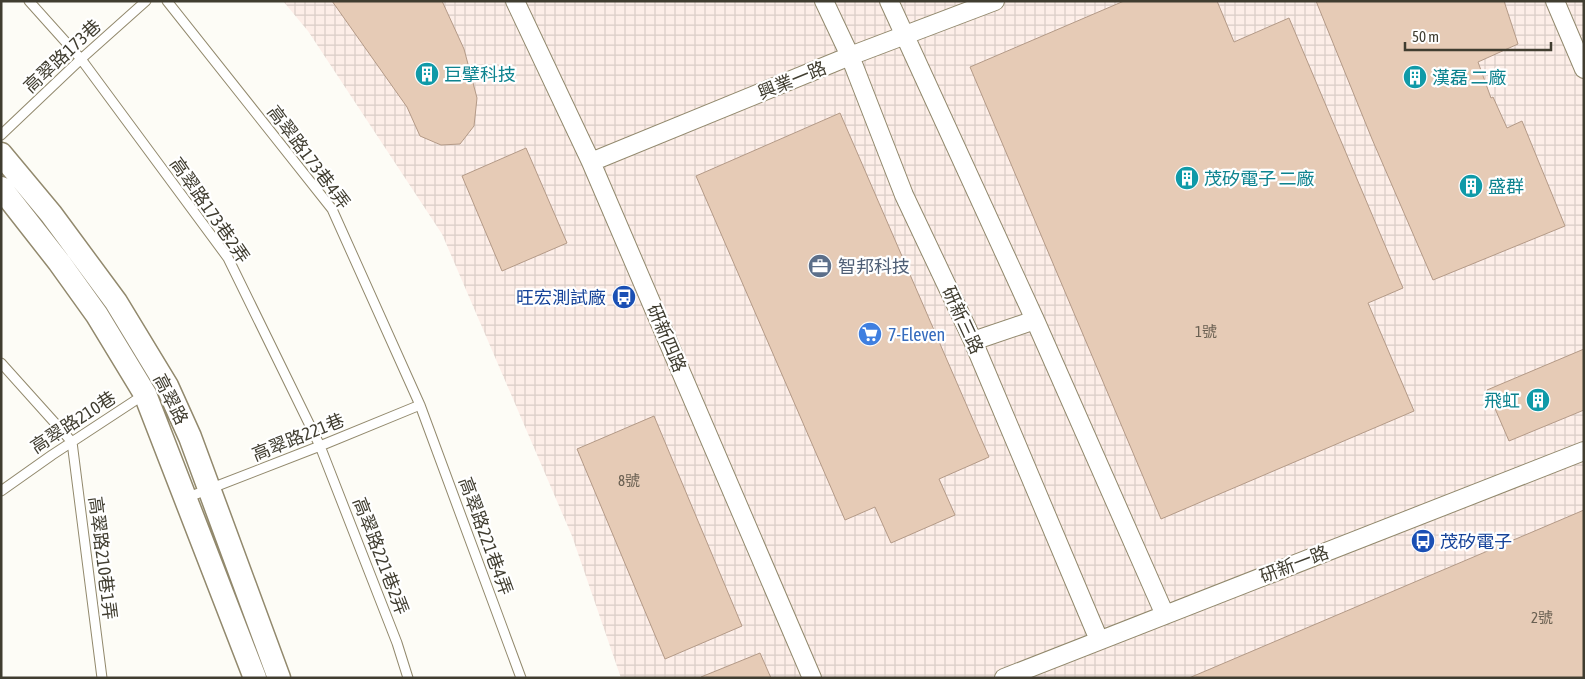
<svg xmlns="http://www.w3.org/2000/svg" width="1585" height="679" font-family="'Asap Condensed','Noto Sans TC',sans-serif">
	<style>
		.industrial { fill: url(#industrial-grid) }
		.building { fill: #e6cbb6; stroke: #b49a87 }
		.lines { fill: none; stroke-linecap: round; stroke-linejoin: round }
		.service-casing { stroke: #92896d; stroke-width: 11 }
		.minor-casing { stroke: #92896d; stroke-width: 20 }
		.tertiary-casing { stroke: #92896d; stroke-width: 25 }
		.service { stroke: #fff; stroke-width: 9 }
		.minor { stroke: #fff; stroke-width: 18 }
		.tertiary { stroke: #fff; stroke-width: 22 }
		.labels { text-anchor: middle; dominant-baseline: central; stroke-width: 4.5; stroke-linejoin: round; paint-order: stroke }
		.number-label { font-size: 15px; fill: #6a6052 }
		.street-label { font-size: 18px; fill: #403d30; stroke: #fff }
		.culture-label { font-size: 18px; fill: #0d838f; stroke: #fff; text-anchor: start }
		.service-label { font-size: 18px; fill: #4e5e75; stroke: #fff; text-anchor: start }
		.transit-label { font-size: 18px; fill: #164399; stroke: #fff; text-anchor: end }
		.shop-label { font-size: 18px; fill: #366cbe; stroke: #fff; text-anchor: start }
	</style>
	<defs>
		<pattern id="industrial-grid" width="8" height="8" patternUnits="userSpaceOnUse" patternTransform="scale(1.25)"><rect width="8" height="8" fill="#fdeee8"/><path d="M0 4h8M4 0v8" fill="none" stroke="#dacdc7"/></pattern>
	</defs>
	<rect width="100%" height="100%" fill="#fdfcf6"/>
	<!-- industrial -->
	<path class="industrial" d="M283,1H1584V678H621L572,536L442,234L308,31Z"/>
	<!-- building -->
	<path class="building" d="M332,1H442L464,49L477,98L474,126L460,144L441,145L420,136L407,107Z
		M1124,1H1217L1234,42L1289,18L1403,288L1368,303L1414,411L1161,519L970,67Z
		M1316,1H1504L1518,44L1478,62L1491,98L1493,97L1507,128L1522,121L1565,226L1433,280L1372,139Z
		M840,113L989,457L939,479L955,515L891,543L875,507L845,520L696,176Z
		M526,148L567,243L502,271L462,176Z
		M1584,349V410L1509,441L1487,390Z
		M654,416L742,626L665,659L577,449Z
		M1584,510V678H1189Z
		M760,653L771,678H701V677Z"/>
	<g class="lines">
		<!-- service casing -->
		<g class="service-casing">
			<path id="service" d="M29,1L81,59L228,258L320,446L397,643L408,678
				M167,1L332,209L420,405L521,678
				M1,135L81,59L146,1
				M1,363L72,442L102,678
				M1,491L52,455L145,394
				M186,498L320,446L420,405"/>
		</g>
		<!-- minor casing -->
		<g class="minor-casing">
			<path id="minor" d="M515,1L591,162L812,678
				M824,1L850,56L904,195L973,341L1099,640
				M889,1L1035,320L1165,615
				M1555,1L1584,69
				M591,162L850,56L995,1
				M973,341L1035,320
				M1004,678L1584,451"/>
		</g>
		<!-- tertiary casing -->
		<g class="tertiary-casing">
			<path id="tertiary" d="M1,154L51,214L116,302L167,386L190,437L279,678
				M1,188L59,262L97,315L145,394L255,678"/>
		</g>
		<!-- service -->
		<use href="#service" class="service"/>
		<!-- minor -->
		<use href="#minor" class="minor"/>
		<!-- tertiary -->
		<use href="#tertiary" class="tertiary"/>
	</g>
	<!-- icons -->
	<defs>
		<g id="building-disc" transform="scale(1.25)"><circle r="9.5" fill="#0f9aa8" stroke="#fff"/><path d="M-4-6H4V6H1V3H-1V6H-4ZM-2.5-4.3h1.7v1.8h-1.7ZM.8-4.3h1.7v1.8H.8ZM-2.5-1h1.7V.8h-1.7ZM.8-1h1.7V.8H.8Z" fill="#fff"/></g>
		<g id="office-disc" transform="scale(1.25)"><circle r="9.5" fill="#5c6f8a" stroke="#fff"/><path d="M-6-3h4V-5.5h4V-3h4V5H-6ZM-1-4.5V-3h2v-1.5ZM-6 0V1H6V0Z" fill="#fff"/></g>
		<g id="bus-disc" transform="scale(1.25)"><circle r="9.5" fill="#1a4fb4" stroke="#fff"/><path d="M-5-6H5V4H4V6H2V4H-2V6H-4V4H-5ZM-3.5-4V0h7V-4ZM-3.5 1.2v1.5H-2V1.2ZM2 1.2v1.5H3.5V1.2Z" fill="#fff"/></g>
		<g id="supermarket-disc" transform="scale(1.25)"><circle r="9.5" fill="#3f7fe0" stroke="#fff"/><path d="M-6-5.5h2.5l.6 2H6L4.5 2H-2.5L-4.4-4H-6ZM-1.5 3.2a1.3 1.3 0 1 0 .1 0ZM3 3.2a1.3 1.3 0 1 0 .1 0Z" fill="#fff"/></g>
	</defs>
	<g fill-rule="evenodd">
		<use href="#building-disc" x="427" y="74"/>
		<use href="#building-disc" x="1415" y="77"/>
		<use href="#building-disc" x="1187" y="178"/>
		<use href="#building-disc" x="1471" y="186"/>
		<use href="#office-disc" x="820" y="266"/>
		<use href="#bus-disc" x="624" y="297"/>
		<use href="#supermarket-disc" x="870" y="334"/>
		<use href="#building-disc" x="1538" y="400"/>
		<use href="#bus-disc" x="1423" y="541"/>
	</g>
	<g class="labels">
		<!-- number labels -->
		<g class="number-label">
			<text x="1206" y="331">1號</text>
			<text x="629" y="480">8號</text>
			<text x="1542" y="617">2號</text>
		</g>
		<!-- street labels -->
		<g class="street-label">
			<text transform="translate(62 56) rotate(-43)">高翠路173巷</text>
			<text transform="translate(792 80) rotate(-22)">興業一路</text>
			<text transform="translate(309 157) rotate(53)">高翠路173巷4弄</text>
			<text transform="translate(210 210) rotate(55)">高翠路173巷2弄</text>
			<text transform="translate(963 320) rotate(65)">研新三路</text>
			<text transform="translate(667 338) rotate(67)">研新四路</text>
			<text transform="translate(171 399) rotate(63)">高翠路</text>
			<text transform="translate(73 422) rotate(-33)">高翠路210巷</text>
			<text transform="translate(298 437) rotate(-22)">高翠路221巷</text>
			<text transform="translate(486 536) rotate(70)">高翠路221巷4弄</text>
			<text transform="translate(381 556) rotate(69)">高翠路221巷2弄</text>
			<text transform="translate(103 558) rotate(83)">高翠路210巷1弄</text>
			<text transform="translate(1294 564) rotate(-21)">研新一路</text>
		</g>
		<!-- culture labels -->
		<g class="culture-label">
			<text x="444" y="74">巨擘科技</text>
			<text x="1432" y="77">漢磊 二廠</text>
			<text x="1204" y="178">茂矽電子 二廠</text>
			<text x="1488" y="186">盛群</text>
			<text x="1520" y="400" text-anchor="end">飛虹</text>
		</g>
		<!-- service labels -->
		<g class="service-label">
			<text x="838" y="266">智邦科技</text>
		</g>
		<!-- transit labels -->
		<g class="transit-label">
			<text x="606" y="297">旺宏測試廠</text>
			<text x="1440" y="541" text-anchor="start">茂矽電子</text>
		</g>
		<!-- shop labels -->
		<g class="shop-label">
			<text x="888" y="334">7-Eleven</text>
		</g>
	</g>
	<!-- border -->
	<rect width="1585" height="679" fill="none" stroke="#403d30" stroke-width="5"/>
	<!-- scale -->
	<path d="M1405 42v8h146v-8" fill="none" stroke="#403d30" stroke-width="2.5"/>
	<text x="1412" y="42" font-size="15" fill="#403d30" stroke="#ffffff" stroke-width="4" paint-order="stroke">50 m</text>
</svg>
